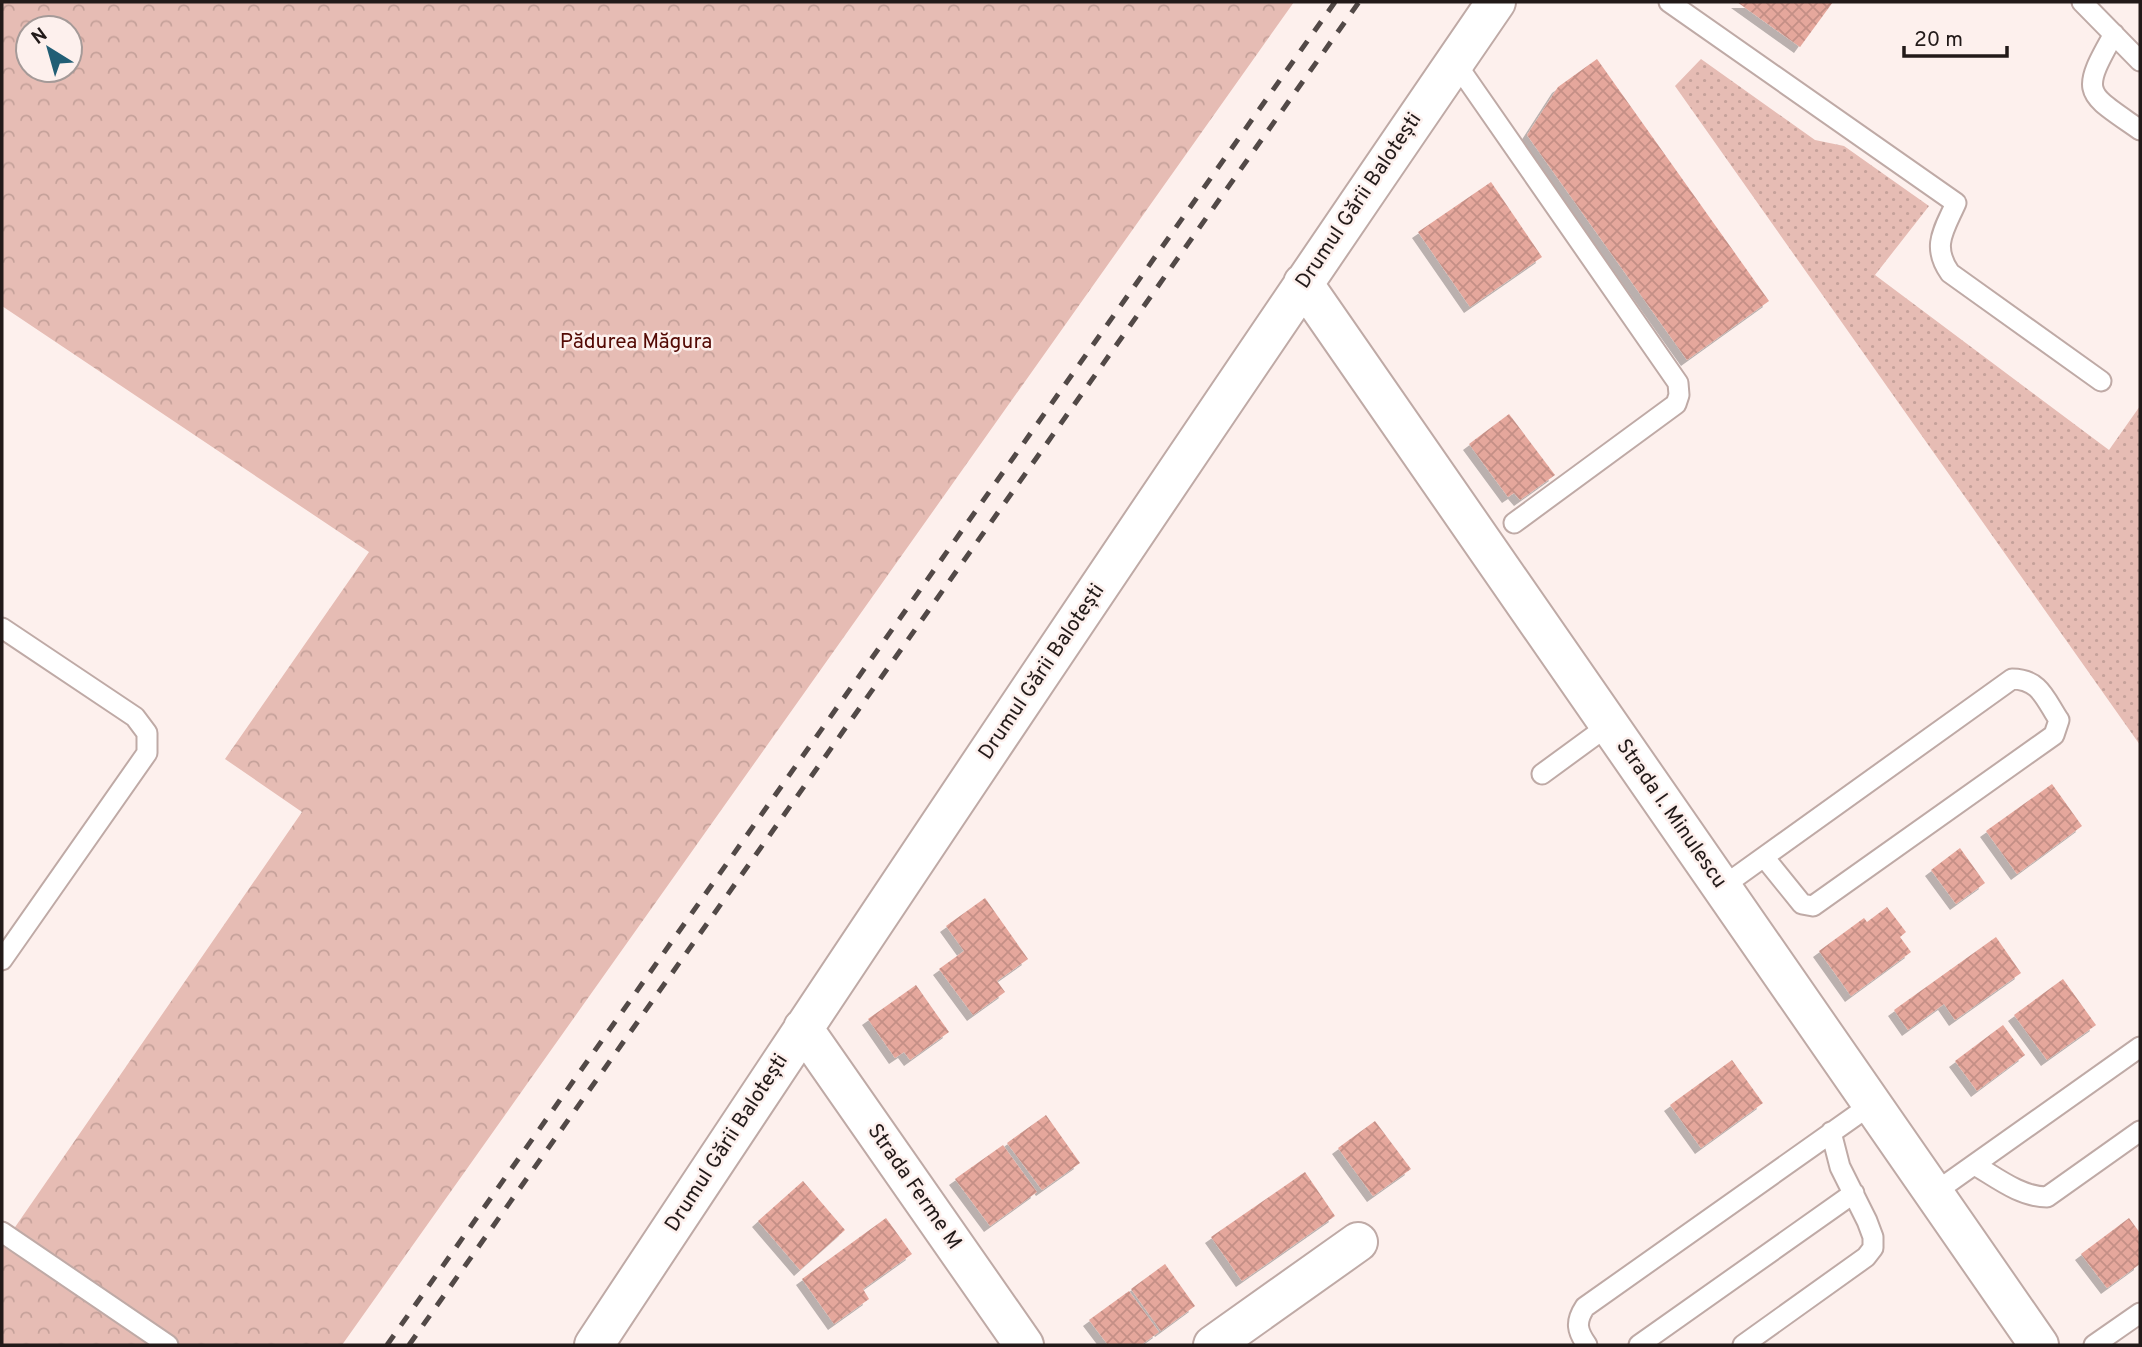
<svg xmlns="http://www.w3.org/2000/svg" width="2142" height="1347" font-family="Overpass,sans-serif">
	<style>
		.grass { fill: url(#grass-dots) }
		.forest { fill: url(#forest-crowns); fill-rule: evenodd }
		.building { fill: url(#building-cross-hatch); filter: url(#shadow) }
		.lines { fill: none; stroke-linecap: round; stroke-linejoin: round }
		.service-casing { stroke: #bfaaa6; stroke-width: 23 }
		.minor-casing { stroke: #bfaaa6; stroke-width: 42 }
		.service { stroke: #fff; stroke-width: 19 }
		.minor { stroke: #fff; stroke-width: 38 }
		.rail { stroke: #524947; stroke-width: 5; stroke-dasharray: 12 12; stroke-linecap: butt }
		.labels { text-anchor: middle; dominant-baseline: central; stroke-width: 5; stroke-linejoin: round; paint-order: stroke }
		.street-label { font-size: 21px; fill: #221a19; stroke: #fdf0ed }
		.park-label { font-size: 21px; fill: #530904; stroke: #fdf0ed }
	</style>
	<defs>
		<pattern id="grass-dots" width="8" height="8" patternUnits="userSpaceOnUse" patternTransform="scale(1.75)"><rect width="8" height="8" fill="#e6bcb4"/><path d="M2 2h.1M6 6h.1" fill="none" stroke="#c5a19a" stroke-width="1.8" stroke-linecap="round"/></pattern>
		<pattern id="forest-crowns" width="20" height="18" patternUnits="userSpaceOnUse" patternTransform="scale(1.75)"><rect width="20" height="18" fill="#e6bcb4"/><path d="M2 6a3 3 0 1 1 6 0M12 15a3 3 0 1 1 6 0" fill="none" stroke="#c5a19a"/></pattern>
		<pattern id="building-cross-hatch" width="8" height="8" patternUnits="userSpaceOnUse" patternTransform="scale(1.75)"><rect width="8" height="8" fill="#e5a79c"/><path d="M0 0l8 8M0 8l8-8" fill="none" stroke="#c48f86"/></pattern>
		<filter id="shadow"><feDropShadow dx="-6" dy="6" stdDeviation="0" flood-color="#0004"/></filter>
	</defs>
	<rect width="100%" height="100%" fill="#fdf0ed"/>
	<!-- grass -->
	<path class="grass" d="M1701,59L1815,140L1844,146L1929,206L1875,275L2109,450L2140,406V745L1675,86Z"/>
	<!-- forest -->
	<path class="forest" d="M2,2H1294L342,1345H2V1246L302,812L225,759L369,552L2,306ZM28,28H70V70H28Z"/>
	<!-- building -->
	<path class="building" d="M1737,2H1833L1800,47Z
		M1597,59L1769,301L1687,360L1527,135L1558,87Z
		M1491,182L1542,257L1470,307L1418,232Z
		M1509,414L1555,475L1520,500L1514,493L1508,497L1469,444Z
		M2052,784L2082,826L2017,874L1986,831Z
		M1960,848L1985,883L1956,904L1931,870Z
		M985,898L1028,959L997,981L1005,992L973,1015L939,969L964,951L946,926Z
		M1887,907L1906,932L1900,937L1911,952L1851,996L1819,951L1864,918L1867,922Z
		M1996,937L2021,973L1955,1020L1944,1004L1908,1030L1894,1010Z
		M2063,979L2096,1025L2047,1060L2014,1015Z
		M916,985L949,1032L910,1060L904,1052L895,1058L868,1019Z
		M2003,1025L2025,1055L1977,1091L1955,1061Z
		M1732,1060L1763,1103L1701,1148L1670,1105Z
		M1046,1115L1080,1163L1042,1190L1007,1143Z
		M1375,1121L1411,1169L1373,1196L1338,1148Z
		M1003,1145L1037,1192L990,1226L955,1179Z
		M1305,1172L1335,1216L1242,1281L1211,1237Z
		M803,1181L845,1230L800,1270L758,1221Z
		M886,1218L912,1254L863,1289L869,1299L834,1324L802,1279Z
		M2129,1218L2140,1233V1264L2107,1288L2081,1254Z
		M1165,1264L1195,1306L1161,1331L1131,1289Z
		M1129,1291L1159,1332L1141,1345H1108L1089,1320Z"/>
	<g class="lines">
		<!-- service casing -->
		<g class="service-casing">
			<path id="service" d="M1669,2L1956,203C1944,230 1931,246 1950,273L2101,381
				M2082,2L2140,61
				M2114,34C2079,95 2086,92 2140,130
				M1455,62L1678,383L1679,395L1676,404L1514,523
				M2,628L135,717L147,733V753L2,960
				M1542,774L1609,725
				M1722,887L2012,679C2040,679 2045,699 2059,720L2054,735L1813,906L1802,904L1764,857
				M1975,1165C1997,1178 2021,1197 2047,1197L2140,1131
				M1934,1193L2140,1047
				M2,1232L168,1345
				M1587,1345C1577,1331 1575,1322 1585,1307L1872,1104
				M1639,1345L1854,1193
				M1743,1345L1866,1257L1873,1248V1237L1867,1221L1840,1167L1831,1132
				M2094,1345L2140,1313"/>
		</g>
		<!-- minor casing -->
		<g class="minor-casing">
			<path id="minor" d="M1303,283L2039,1345
				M803,1028L1024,1345
				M594,1345C891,895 1191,447 1496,2
				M1213,1345L1358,1242"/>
		</g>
		<!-- service -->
		<use href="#service" class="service"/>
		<!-- minor -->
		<use href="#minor" class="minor"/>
		<!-- rail -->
		<path class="rail" d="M387,1345L1335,2
			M409,1345L1359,2"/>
	</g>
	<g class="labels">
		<!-- street labels -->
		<g class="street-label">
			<text transform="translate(1359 201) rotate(-56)">Drumul Gării Balotești</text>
			<text transform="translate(1042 672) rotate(-56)">Drumul Gării Balotești</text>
			<text transform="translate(1671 814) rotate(55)">Strada I. Minulescu</text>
			<text transform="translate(727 1143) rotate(-57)">Drumul Gării Balotești</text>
			<text transform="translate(914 1187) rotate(55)">Strada Ferme M</text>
		</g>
		<!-- park labels -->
		<g class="park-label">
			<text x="636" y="342">Pădurea Măgura</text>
		</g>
	</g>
	<!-- border -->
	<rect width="2142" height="1347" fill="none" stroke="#221a19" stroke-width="7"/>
	<!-- north arrow -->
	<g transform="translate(49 49) rotate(323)"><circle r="33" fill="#fdf0ed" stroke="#a59a98" stroke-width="2"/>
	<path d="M0-5L12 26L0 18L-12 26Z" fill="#215e75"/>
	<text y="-10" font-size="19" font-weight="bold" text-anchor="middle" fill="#221a19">N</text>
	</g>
	<!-- scale -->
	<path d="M1904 46v10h103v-10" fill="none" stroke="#221a19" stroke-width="3.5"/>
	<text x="1914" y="46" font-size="21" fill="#221a19" stroke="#fdf0ed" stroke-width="5" paint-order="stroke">20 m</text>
</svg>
